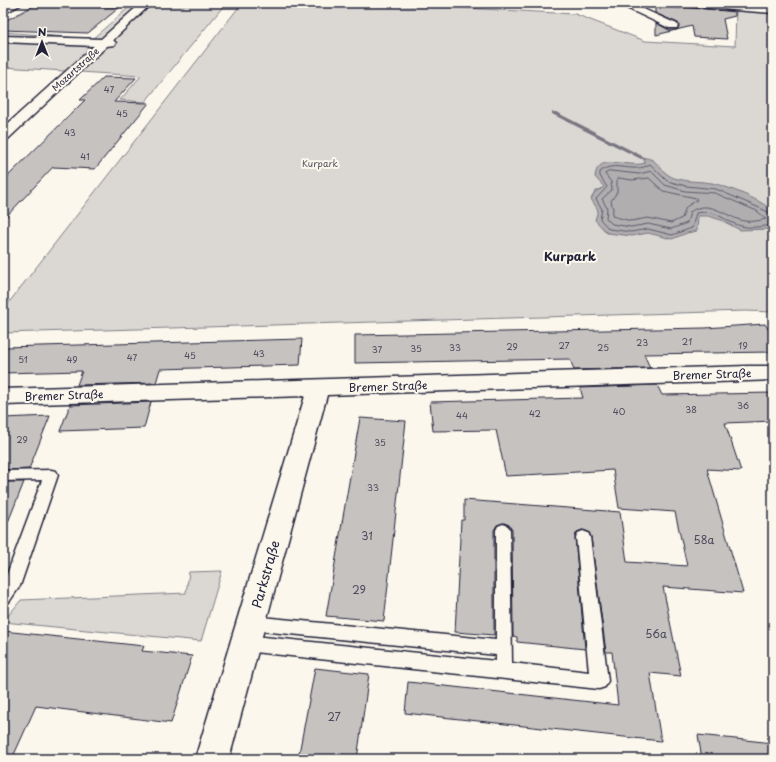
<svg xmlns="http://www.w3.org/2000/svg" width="776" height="762" font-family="'Playpen Sans',sans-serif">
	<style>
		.green { fill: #dbd8d3; stroke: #7e7d87 }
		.water { fill: #b1aeb0; stroke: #787681 }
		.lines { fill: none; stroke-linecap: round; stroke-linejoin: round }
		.shore { stroke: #5b5a6a; stroke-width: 1 }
		.stream { fill: #787681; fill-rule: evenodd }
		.building { fill: #c6c2c0; stroke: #22223b }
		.lane-casing { stroke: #22223b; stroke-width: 3 }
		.street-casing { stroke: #22223b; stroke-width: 3 }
		.primary-casing { stroke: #22223b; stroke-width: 3 }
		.lane { fill: #fbf7ec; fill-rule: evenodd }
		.street { fill: #fbf7ec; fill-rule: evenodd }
		.primary { fill: #fbf7ec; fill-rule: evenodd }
		.labels { text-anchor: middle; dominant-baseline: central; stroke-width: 4; stroke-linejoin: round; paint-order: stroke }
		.far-street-label { font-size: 9px; fill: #22223b; stroke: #fbf7ec }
		.number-label { font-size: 9px; fill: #4b4a5c }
		.far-park-label { font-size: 9px; fill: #505061; stroke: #fbf7ec }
		.street-label { font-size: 11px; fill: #22223b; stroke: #fbf7ec }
		.near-number-label { font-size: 11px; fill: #4b4a5c }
		.neighbourhood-label { font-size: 12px; font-weight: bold; fill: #22223b; stroke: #fbf7ec }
		.near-street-label { font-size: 13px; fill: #22223b; stroke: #fbf7ec }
	</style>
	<rect width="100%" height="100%" fill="#fbf7ec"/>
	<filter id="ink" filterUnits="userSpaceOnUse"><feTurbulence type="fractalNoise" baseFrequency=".025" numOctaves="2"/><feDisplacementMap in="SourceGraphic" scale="8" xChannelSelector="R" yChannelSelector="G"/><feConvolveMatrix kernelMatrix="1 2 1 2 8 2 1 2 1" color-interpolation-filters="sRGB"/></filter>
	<g filter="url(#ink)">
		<!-- green -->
		<path class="green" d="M134,3H226L145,102L120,100L141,76L3,67V32L92,39Z
			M242,3H369L575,14L645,41L735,46L736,9L773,12V312L745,311L3,333V310Z
			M222,571L201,641L3,622L21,600L186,593L189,572Z"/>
		<!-- water -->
		<path class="water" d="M643,158C660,157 659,175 678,179C689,182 701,181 712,183C726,186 765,201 773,212V227L771,229L740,230L721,220L708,216H698L697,231L687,233L672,239L648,233L632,236L607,233L595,220L598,210L591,199L595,192L604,187L595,177C597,151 629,169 645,163Z"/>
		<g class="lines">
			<!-- shore -->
			<path class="shore" d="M611,171L639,174L651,171L665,185L685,191L715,193L757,211L766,219C759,221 751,222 744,221C725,217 709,198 690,212L687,223L671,229L648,224L631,227L612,224L606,218L607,208L602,199L612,190L611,182L605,174Z
				M619,178L632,180L649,178L663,191L696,198L697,200L686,207L682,218L671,223L648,218L631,221L612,216L613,209L611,201L617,192V180Z
				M773,214L716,189L686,186L667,181L650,164C634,175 614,159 600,172V176L607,187L596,199L602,209L600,219L609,229L631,232L648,229L672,235L692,228L696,213C717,209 723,221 741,226C751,229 763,226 773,225"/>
			<!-- stream -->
			<path class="stream" d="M552,112H556L646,158L641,159L552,114Z"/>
		</g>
		<!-- building -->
		<path class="building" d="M35,5L120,7L88,33L3,30V22Z
			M655,6L680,8L679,6L735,12V16L723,19L727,39L694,37L692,26L656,35V23L669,30H677L679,25L678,23L655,13Z
			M104,77L136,78L114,102L149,103L95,169L53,167L3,220V181L85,100H80Z
			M765,324L773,337V352L644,354L650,368L574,370L570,359L355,363V335L705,328Z
			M302,339L300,365L160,369L156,383L77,385L82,371L3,373V347Z
			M657,385L662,395L773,393V421L725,423L741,471L707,469L743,593L663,587L681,676L650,673L661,741L405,713L408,682L618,705L612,652H606L591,537L589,532L582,530L577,532L575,537L585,649L517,642V637L513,636L512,530L509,525L504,523L497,525L494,530V635L455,632L461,520H464V500L620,512L627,562L687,566L675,512L619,508L613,470L506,476L496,430L433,431L430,402L583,398L580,388Z
			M151,402L144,428L60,431L70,405Z
			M50,416L29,469L3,470V418Z
			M360,418L406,421L384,621L326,616Z
			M3,482H24L4,532L3,531Z
			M3,631L144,646L142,651L192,656L171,723L36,706L12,759H3Z
			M315,668L369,674L357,759H298Z
			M698,735L773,743V759H702Z"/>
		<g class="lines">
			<!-- lane casing -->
			<g class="lane-casing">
				<path id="lane" d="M51,470L56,471L58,475L20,586L9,602L3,604V585L42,480L3,481V471Z
					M503,524L508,526L510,530L512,663L589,672L576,537L578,533L583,531L588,533L590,537L608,681L605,687L599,689L245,651L239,648L237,643L239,638L245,635L496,661V655L251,630L245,628L243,623L245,618L251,616L496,640V530L498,526Z"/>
			</g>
			<!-- street casing -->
			<g class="street-casing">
				<path id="street" d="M11,3H24L3,14V7Z
					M141,3H152L113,40L116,43L114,45L107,46L8,139L3,140V128L94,46L3,42V36L101,39Z
					M616,3H630L677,24L678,26L677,28H669Z
					M748,366H773V380L327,395L229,759H195L305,396L3,405V389Z"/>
			</g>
			<!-- primary casing -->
			<g class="primary-casing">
				<path id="primary" d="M677,3H722L773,7V13L682,6Z"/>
			</g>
			<!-- lane -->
			<use href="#lane" class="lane"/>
			<!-- street -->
			<use href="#street" class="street"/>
			<!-- primary -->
			<use href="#primary" class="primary"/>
		</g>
	</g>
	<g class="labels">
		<!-- far-street labels -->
		<g class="far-street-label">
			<text transform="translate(75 69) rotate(-42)">Mozartstraße</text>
		</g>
		<!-- number labels -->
		<g class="number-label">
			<text x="109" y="89">47</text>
			<text x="122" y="113">45</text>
			<text x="70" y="132">43</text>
			<text x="85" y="156">41</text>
			<text x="687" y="341">21</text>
			<text x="642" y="342">23</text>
			<text x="564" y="345">27</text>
			<text x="743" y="345">19</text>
			<text x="512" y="346">29</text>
			<text x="455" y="347">33</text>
			<text x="603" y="347">25</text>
			<text x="416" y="348">35</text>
			<text x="377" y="349">37</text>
			<text x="259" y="353">43</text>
			<text x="190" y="355">45</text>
			<text x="132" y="357">47</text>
			<text x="23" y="359">51</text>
			<text x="72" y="359">49</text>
			<text x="743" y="405">36</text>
			<text x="691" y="409">38</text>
			<text x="619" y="411">40</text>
			<text x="535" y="413">42</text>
			<text x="462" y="415">44</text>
			<text x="22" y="439">29</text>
			<text x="380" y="442">35</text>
			<text x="373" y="487">33</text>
		</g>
		<!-- far-park labels -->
		<g class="far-park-label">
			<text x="320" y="163">Kurpark</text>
		</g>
		<!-- street labels -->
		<g class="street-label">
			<text transform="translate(712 374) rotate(-2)">Bremer Straße</text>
			<text transform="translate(388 386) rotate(-2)">Bremer Straße</text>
			<text transform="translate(64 395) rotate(-2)">Bremer Straße</text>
		</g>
		<!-- near-number labels -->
		<g class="near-number-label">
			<text x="367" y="535">31</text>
			<text x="704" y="539">58a</text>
			<text x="359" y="589">29</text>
			<text x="656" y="633">56a</text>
			<text x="334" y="716">27</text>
		</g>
		<!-- neighbourhood labels -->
		<g class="neighbourhood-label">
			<text x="570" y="256">Kurpark</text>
		</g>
		<!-- near-street labels -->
		<g class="near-street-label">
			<text transform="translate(265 574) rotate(-74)">Parkstraße</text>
		</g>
	</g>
	<!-- margin -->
	<rect width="776" height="762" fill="none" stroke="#fbf7ec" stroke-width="16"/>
	<rect x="8" y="8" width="760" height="746" fill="none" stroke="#22223b" stroke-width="1.5" filter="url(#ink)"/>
	<!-- north arrow -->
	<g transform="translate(42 42)" stroke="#fbf7ec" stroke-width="3" paint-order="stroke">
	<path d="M0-3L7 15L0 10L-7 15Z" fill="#22223b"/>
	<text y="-6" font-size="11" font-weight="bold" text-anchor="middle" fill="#22223b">N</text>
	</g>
</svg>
